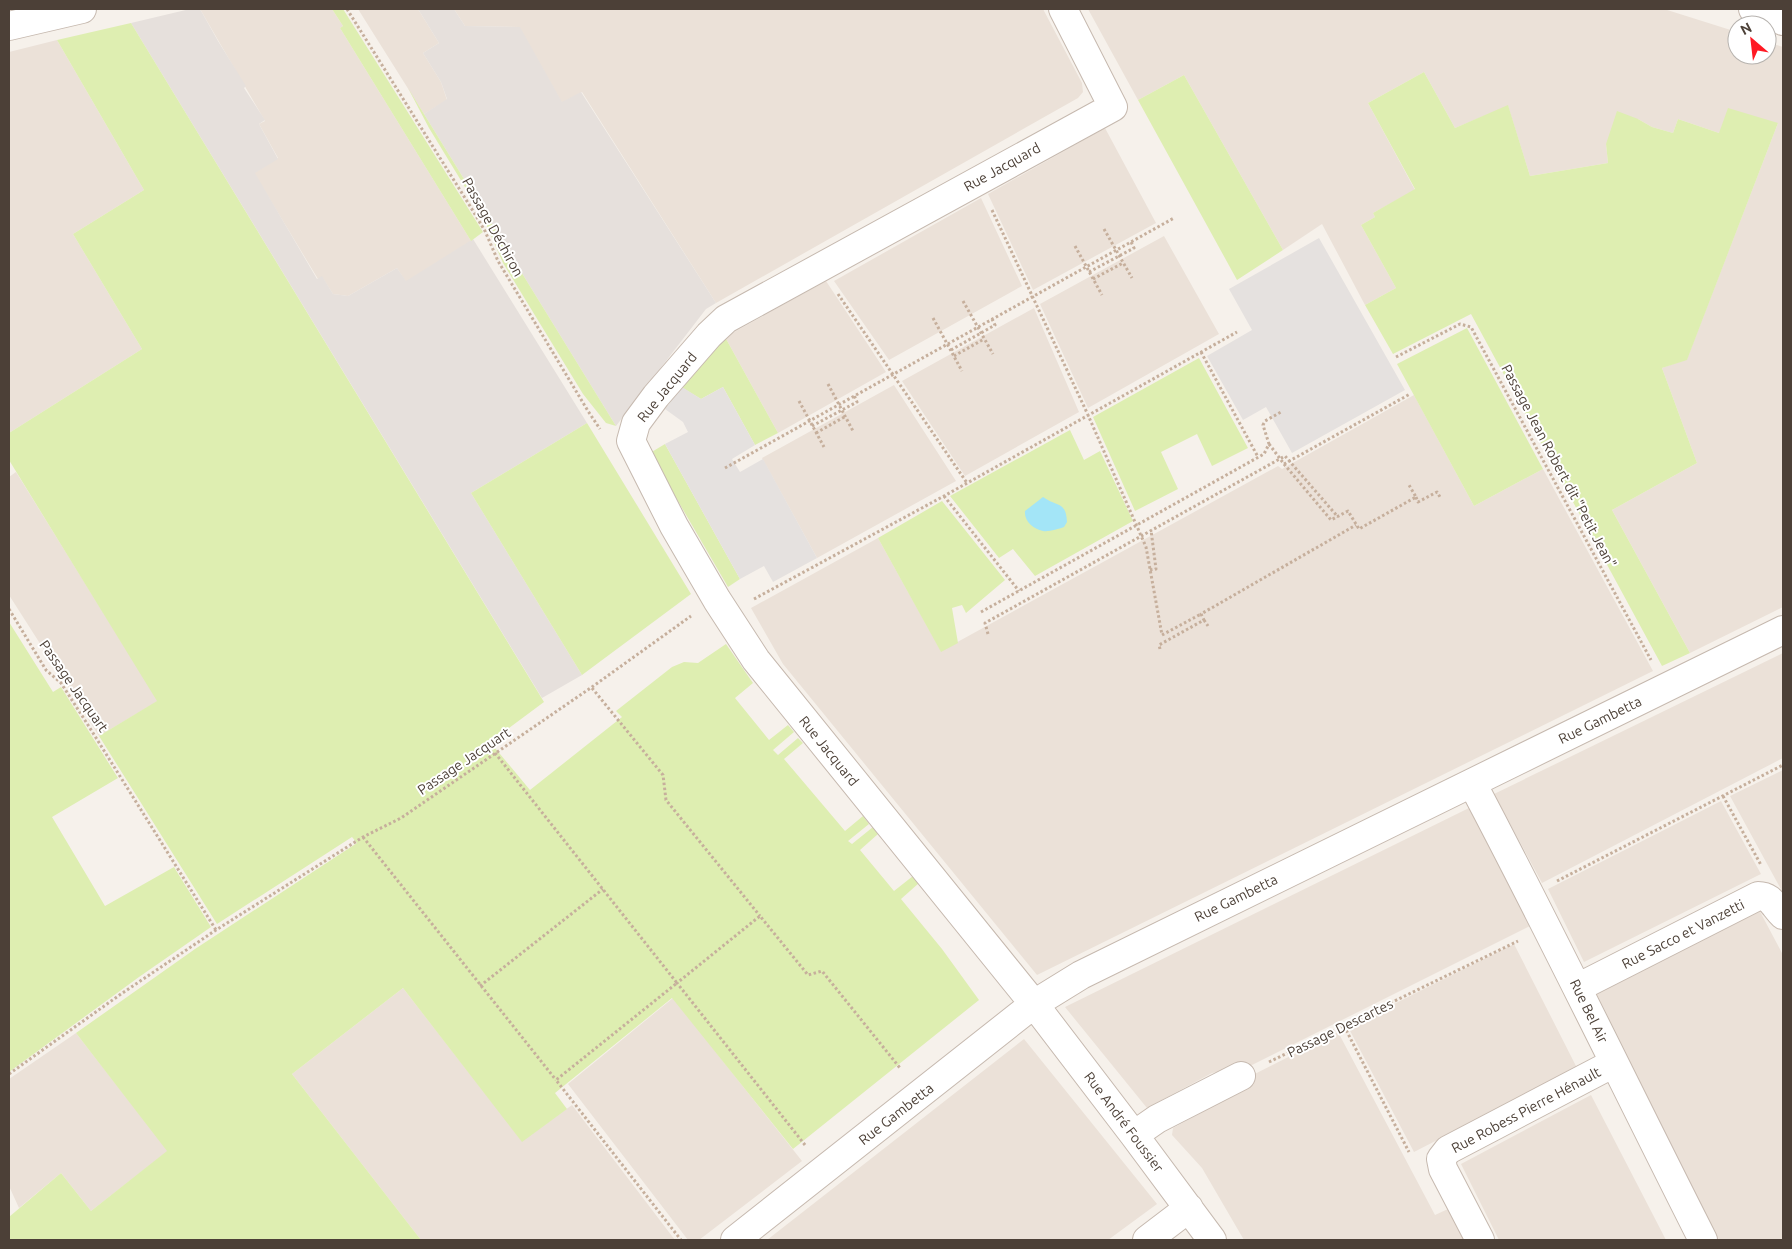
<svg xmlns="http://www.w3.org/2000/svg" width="1792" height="1249" font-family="Ubuntu,sans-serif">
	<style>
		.residential { fill: #ebe1d8 }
		.industrial { fill: #e6e0dc }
		.green { fill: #deeeb1 }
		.parking { fill: #e5e1df }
		.water { fill: #a3e5f7 }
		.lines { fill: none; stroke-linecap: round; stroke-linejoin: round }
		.minor-casing { stroke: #c6b9af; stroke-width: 30 }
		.path { stroke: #c6af9c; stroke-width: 3; stroke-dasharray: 2.5 2.5; stroke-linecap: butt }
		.minor { stroke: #fff; stroke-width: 28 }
		.path-bridge { stroke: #c6af9c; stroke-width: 3; stroke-dasharray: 2.5 2.5; stroke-linecap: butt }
		.labels { text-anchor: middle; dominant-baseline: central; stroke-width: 4; stroke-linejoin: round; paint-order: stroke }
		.street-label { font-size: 14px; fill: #4c4037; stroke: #fff }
	</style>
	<rect width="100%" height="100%" fill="#f6f1eb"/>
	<!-- residential -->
	<path class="residential" d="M200,9H332L343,26L340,28L471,241L406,282L397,268L348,296L333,294L322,277L318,279L254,173L278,158L259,124L265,121Z
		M358,9H418L439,43L423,53L441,82L447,100L424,114Z
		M454,9H1043L1082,83L1083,92L1078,98L716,303L582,92L562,103L519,27L465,26Z
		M1088,9H1664L1737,32V55H1767V42L1783,47V607L1690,653L1612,510L1697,463L1662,368L1687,359L1778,123L1719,133L1678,119L1673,133L1652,127L1638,119L1606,144L1608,163L1530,176L1508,106L1455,128L1424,72L1368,103L1415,190L1373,213L1375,217L1361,225L1396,288L1365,305L1322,224L1283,250L1184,75L1138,100Z
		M57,40L144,190L73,234L142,349L9,433V52Z
		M1105,128L1156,223L1033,290L988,194Z
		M981,198L1022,286L889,360L834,281Z
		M1164,236L1219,334L1088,408L1040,304Z
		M826,281L886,372L778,433L725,337Z
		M1034,308L1079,412L965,476L902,381Z
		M894,385L956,481L817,558L762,458Z
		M1414,395L1474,506L1543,469L1653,671L1037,975L783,664L751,608L878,538L941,651L1278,466L1282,469Z
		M16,472L158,701L99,736L9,595V477Z
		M1783,653V758L1542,883L1494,794Z
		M1783,770V893L1730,796Z
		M1721,801L1761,874L1584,962L1548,889Z
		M1469,808L1532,925L1232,1075L1217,1072L1212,1073L1147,1108L1065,1007Z
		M1757,906L1783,955V1240H1719L1593,993Z
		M1514,944L1577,1068L1414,1152L1348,1027Z
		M403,988L522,1141L572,1105L675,1240H421L292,1074Z
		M673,998L802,1161L699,1240H688L568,1084Z
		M1338,1032L1435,1215L1448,1209L1464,1240H1244L1202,1168L1172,1135L1173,1128L1230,1097L1231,1086Z
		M76,1033L168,1151L91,1211L61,1173L19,1208L9,1186V1079Z
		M1024,1039L1157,1204L1108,1240H767Z
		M1591,1095L1666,1240H1499L1461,1164Z"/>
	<!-- industrial -->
	<path class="industrial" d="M190,9H200L218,41L246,86L244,88L265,120L259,124L278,159L255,173L317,279L322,276L333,294L348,296L397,268L406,281L473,239L587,423L471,493L582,675L542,698L131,23Z
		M418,9H454L465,26L520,27L562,102L581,92L716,303L706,309L616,426L424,114L447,99L441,82L423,53L439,43Z"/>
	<!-- green -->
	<path class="green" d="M332,9H343L483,232L471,241L340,28L343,26Z
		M131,23L544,702L490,742L530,790L622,717L616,711L672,667L684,662L698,663L726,644L753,683L735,698L769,740L788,725L794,732L773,750L778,755L798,738L803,743L784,759L845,831L863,816L869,824L848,841L852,844L873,827L878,834L860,850L894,891L913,876L919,883L901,899L942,949L979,1000L793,1149L672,998L555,1093L567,1109L522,1142L403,988L292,1074L421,1240H9V1217L61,1173L91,1211L167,1151L76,1033L195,949L357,843L352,837L217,924L99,736L157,701L9,460V433L142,349L73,234L144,190L57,40Z
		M1424,72L1455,128L1508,105L1530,176L1608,163L1606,144L1617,111L1638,119L1652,127L1673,133L1678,119L1719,133L1728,108L1778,123L1687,360L1662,368L1697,463L1612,510L1690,653L1662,666L1471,314L1393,354L1365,305L1396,288L1361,225L1375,217L1373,213L1415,189L1368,103Z
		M1184,75L1283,250L1237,280L1138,100Z
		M408,88L616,426L606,423L583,394L503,263L482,215L429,128Z
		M1467,328L1543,469L1474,506L1397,364Z
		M725,337L778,433L755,445L723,387L701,399L681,387Z
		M1199,358L1248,448L1212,466L1197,434L1161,452L1178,489L1135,511L1093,417Z
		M587,423L691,594L582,675L471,493Z
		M1070,430L1084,460L1100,451L1133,521L1035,576L1013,549L999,558L950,496Z
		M665,444L740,579L728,587L650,453Z
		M942,501L1005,580L966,613L962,605L952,608L958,643L941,652L878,538Z
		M9,622L53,692L61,687L118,778L52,817L105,906L174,867L211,927L139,977L9,1072Z"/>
	<!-- parking -->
	<path class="parking" d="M1319,238L1405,390L1292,453L1266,407L1243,420L1207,356L1252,330L1229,289Z
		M682,387L701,399L723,387L755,445L732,459L740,472L763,459L817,558L773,582L764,566L740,579L665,444L688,432L683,422L665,409Z"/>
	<!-- water -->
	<path class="water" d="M1043,497C1057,507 1066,501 1067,522L1064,527C1058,529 1049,532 1043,531C1033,529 1024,521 1025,511Z"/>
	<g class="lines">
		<!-- minor casing -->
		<g class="minor-casing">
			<path id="minor" d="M1063,9L1113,107L726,319L709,335L656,396L636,423L631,441L674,526L717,600L756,660L1034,1004L1134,1135L1212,1240
				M1753,9L1783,21
				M9,26L82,9
				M1472,783C1552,934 1626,1088 1703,1240
				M1577,988L1758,896C1772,896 1774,907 1783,915
				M1134,1135L1157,1119L1241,1076
				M735,1240L1034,1004L1081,975L1783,630
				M1147,1240L1189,1208
				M1480,1240L1443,1169L1441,1159L1448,1150L1614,1063"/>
		</g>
		<!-- path -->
		<path class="path" d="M347,9L470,206L485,231L498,261L588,411L600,429
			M992,210L1088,415L1146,547L1162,635L1201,614
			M1089,272L1134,248L1131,242
			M1093,279L1123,263
			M838,294L967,483
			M951,350L995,325L992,319
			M1201,352L1258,457
			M954,356L984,339
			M1396,357L1460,324L1471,327L1651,660
			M812,426L857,402L854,395
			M816,433L846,416
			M1269,444L1284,464L1410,394
			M1284,464L1331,520L1348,511L1359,529L1416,497L1409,485
			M725,468L1174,218
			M944,496L1019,591
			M1416,497L1418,502L1437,492L1440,497
			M1150,570L1156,569L1151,530
			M754,599L944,496L1237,332
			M9,609L46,670L61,683L88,725L216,930
			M981,612L1264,454L1269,444L1263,425L1265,421L1281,412
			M1204,620L1208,626
			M1160,649L1159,645L1204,620L1201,614L1356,525
			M592,688L663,775L666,800L760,916
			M495,753L677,983L556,1080L681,1240
			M1723,796L1761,865
			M363,837L556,1080
			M1557,881L1783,765
			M480,986L603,889
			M1344,1026L1409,1152
			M1269,1062L1518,941
			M9,1074L121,994L216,930L363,837L401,818L592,687L691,616
			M805,1145L677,983L760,916L808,975L822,971L900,1068"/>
		<!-- minor -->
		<use href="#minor" class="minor"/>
		<!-- path-bridge -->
		<path class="path-bridge" d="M1104,229L1132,278
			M1075,246L1102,295
			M963,301L993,354
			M933,318L962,371
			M828,384L853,431
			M799,401L824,447
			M988,634L985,623L1285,456L1338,517"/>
	</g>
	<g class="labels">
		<!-- street labels -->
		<g class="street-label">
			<text transform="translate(1002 167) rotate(-29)">Rue Jacquard</text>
			<text transform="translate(493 227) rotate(61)">Passage Déchiron</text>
			<text transform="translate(667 387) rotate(-51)">Rue Jacquard</text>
			<text transform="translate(1559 466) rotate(62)">Passage Jean Robert dit "Petit Jean"</text>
			<text transform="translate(74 686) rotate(55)">Passage Jacquart</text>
			<text transform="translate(1600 720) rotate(-26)">Rue Gambetta</text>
			<text transform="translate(829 751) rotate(51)">Rue Jacquard</text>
			<text transform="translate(464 761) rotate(-34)">Passage Jacquart</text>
			<text transform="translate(1236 898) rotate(-26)">Rue Gambetta</text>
			<text transform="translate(1683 934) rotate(-27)">Rue Sacco et Vanzetti</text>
			<text transform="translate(1589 1011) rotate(64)">Rue Bel Air</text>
			<text transform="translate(1340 1028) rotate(-26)">Passage Descartes</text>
			<text transform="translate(1526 1110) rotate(-28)">Rue Robess Pierre Hénault</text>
			<text transform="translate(896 1114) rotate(-38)">Rue Gambetta</text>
			<text transform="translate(1124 1122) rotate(53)">Rue André Foussier</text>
		</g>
	</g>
	<!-- border -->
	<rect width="1792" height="1249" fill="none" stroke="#4c4037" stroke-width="20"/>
	<!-- north arrow -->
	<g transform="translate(1752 40) rotate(332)"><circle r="24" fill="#ffffff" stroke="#b7b3af"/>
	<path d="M0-4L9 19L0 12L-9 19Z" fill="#ff1923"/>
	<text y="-8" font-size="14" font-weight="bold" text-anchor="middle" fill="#4c4037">N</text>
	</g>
</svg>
